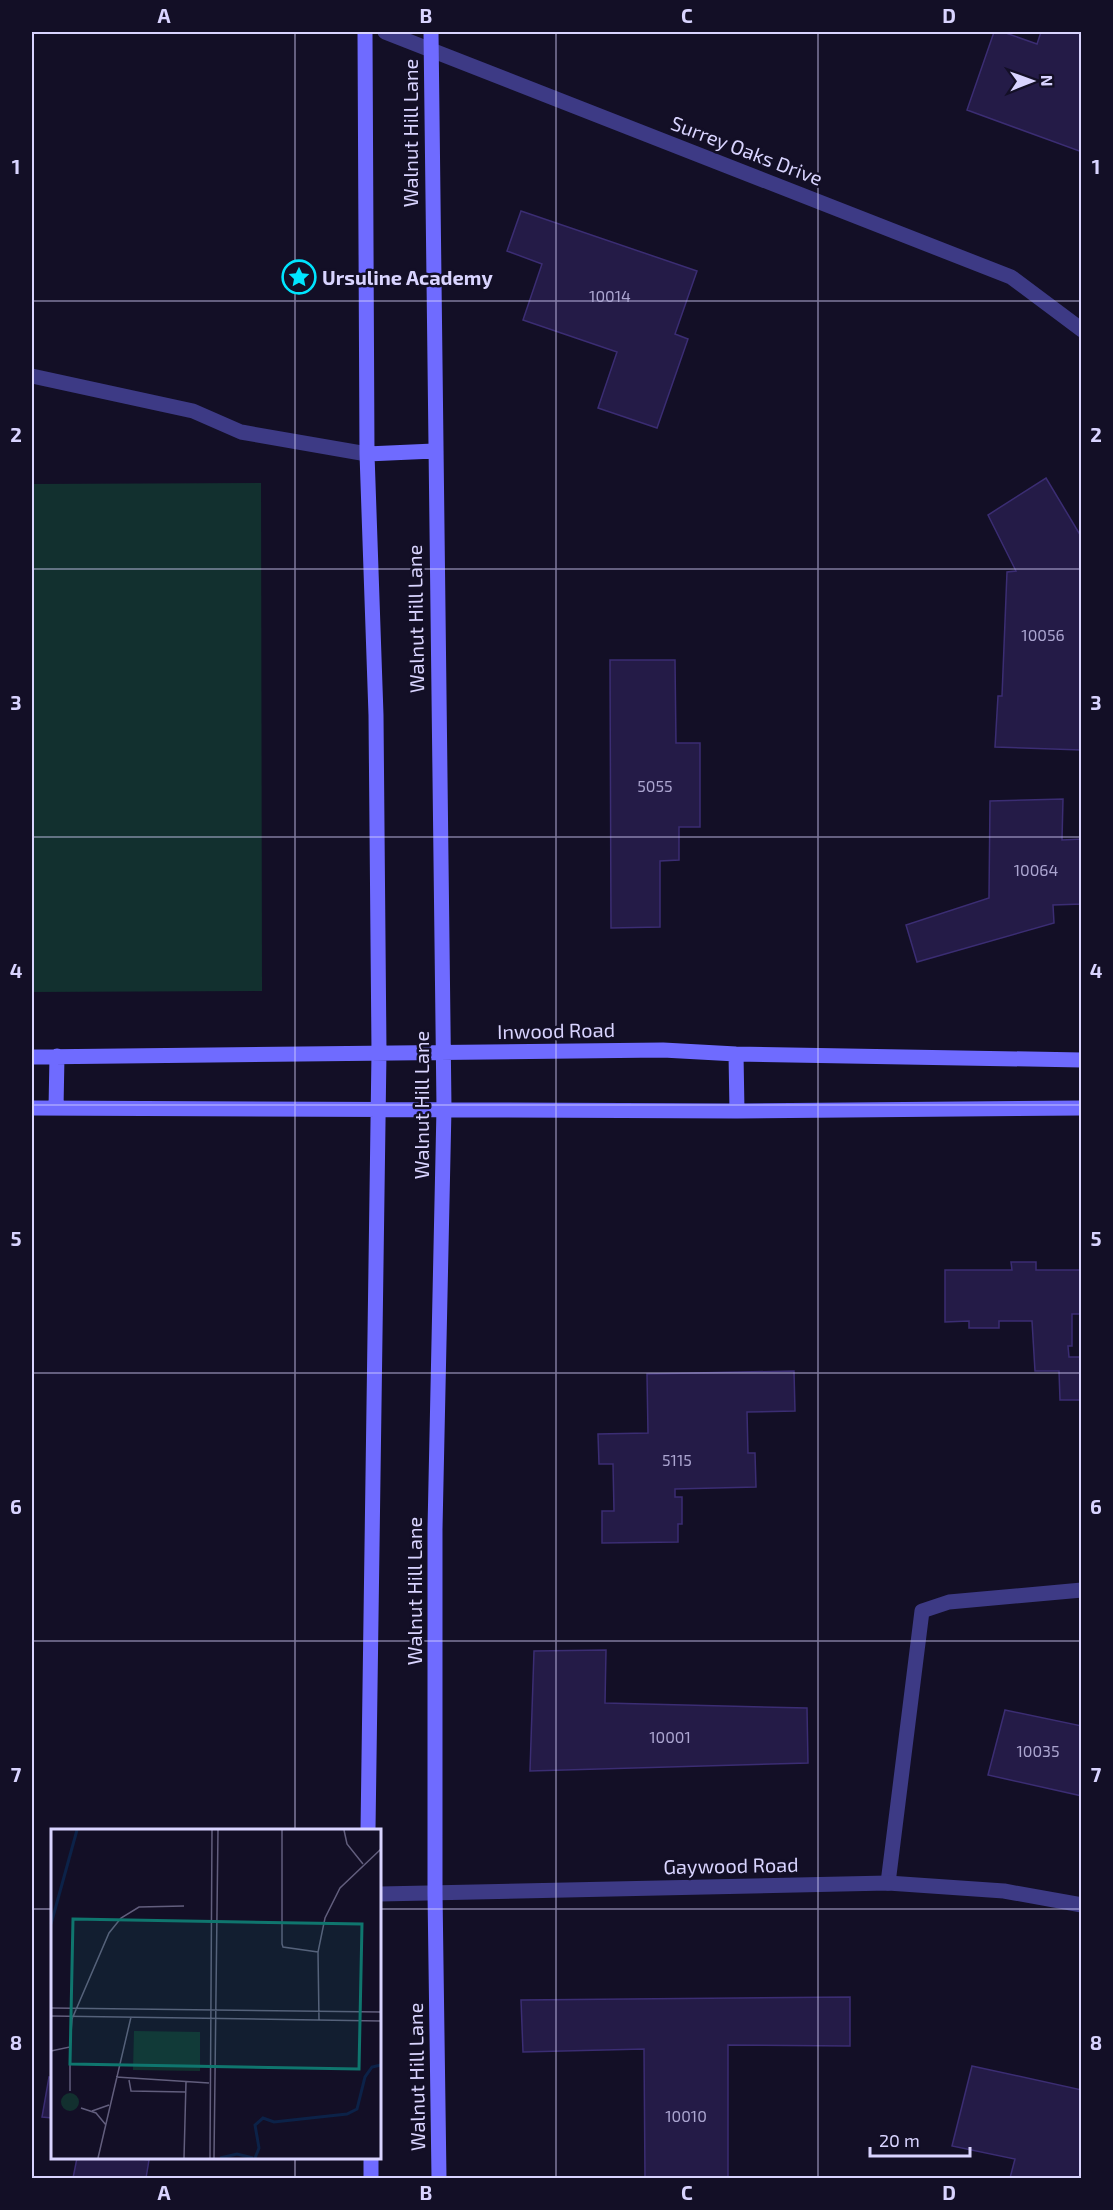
<svg xmlns="http://www.w3.org/2000/svg" width="1113" height="2210" font-family="'Exo 2',sans-serif">
	<style>
		.green { fill: #12302f }
		.building { fill: #241b47; stroke: #3b2d73; stroke-width: 1.5 }
		.lines { fill: none; stroke-linecap: round; stroke-linejoin: round }
		.lane { stroke: #3d3a85; stroke-width: 15 }
		.street { stroke: #3d3a85; stroke-width: 15 }
		.secondary { stroke: #6f6bff; stroke-width: 15 }
		.grid { fill: none; stroke: #d9d4ff; stroke-width: 1.5; stroke-opacity: 0.55 }
		.labels { text-anchor: middle; dominant-baseline: central; stroke-width: 5; stroke-linejoin: round; paint-order: stroke }
		.number-label { font-size: 16px; fill: #aca6d1 }
		.street-label { font-size: 20px; fill: #d9d4ff; stroke: #130f26 }
		.poi-label { font-size: 20px; font-weight: bold; fill: #d9d4ff; stroke: #130f26; text-anchor: start }
		.inset-river { fill: none; stroke: #0c2248; stroke-width: 3 }
		.inset-road { fill: none; stroke: #625e7d; stroke-width: 1.5 }
		.view { fill: #0f766e; fill-opacity: 0.15; stroke: #0f766e; stroke-width: 3 }
		.inset-edge { fill: none; stroke: #d9d4ff; stroke-width: 3 }
		.neatline { fill: none; stroke: #d9d4ff; stroke-width: 2 }
		.grid-label { font-size: 20px; text-anchor: middle; font-weight: bold; fill: #d9d4ff }
	</style>
	<rect width="100%" height="100%" fill="#130f26"/>
	<!-- green -->
	<path class="green" d="M261,483L262,991L32,992V484Z"/>
	<!-- building -->
	<path class="building" d="M994,32H1003L1037,44L1041,32H1082V152L967,110Z
		M521,211L697,271L675,334L688,339L657,428L598,408L617,352L523,320L542,264L507,251Z
		M1046,478L1082,538L1081,750L995,747L998,696H1002L1007,572L1016,571L988,515Z
		M610,660H675L676,743H700V827H679V860L660,861V927L611,928Z
		M1063,799L1062,840L1082,839V904L1053,905L1054,923L917,962L906,925L989,898L990,801Z
		M1011,1262H1036V1270H1082V1314H1072V1346H1068L1069,1357H1082V1400H1060L1059,1371H1035L1032,1321H999V1328H969V1321L945,1322V1270H1012Z
		M794,1371L795,1411L747,1412L748,1453H755L756,1487L675,1489V1497H682V1524H678V1542L602,1543V1511H614L613,1464H599L598,1434L648,1433L647,1374Z
		M606,1650L605,1703L807,1708L808,1763L530,1771L534,1651Z
		M1005,1710L1082,1726V1796L988,1775Z
		M850,1997V2046L728,2045V2177L645,2178L644,2049L523,2052L521,2000Z
		M972,2066L1082,2090V2178H1010L1015,2159L952,2146Z
		M49,2077L52,2078V2118L42,2117Z
		M77,2158H133L149,2160L146,2178H73Z"/>
	<g class="lines">
		<!-- lane -->
		<path class="lane" d="M32,376L193,411L241,432L367,454
			M888,1883L922,1611L949,1602L1082,1590"/>
		<!-- street -->
		<path class="street" d="M385,32L1011,277L1082,330
			M380,1894L888,1883L1004,1891L1082,1905"/>
		<!-- secondary -->
		<path class="secondary" d="M365,32L367,454L376,715L379,1052L368,1830
			M431,32L444,1108L435,1529V1893L439,2178
			M367,454L434,451
			M736,1054L737,1111
			M32,1057L663,1050L736,1054L1082,1060
			M32,1108L737,1111L1082,1108
			M56,1108L57,1056
			M371,2158V2178"/>
	</g>
	<!-- grid -->
	<path class="grid" d="M295,32V1830M556,32V2178M818,32V2178M32,301H1082M32,569H1082M32,837H1082M32,1105H1082M32,1373H1082M32,1641H1082M32,1909H52M380,1909H1082M295,2158V2178"/>
	<!-- icons -->
	<defs>
		<g id="sight-ring" transform="scale(1.725)"><circle r="9.5" fill="#130f26" stroke="#00e5ff" stroke-width="1.5"/><path d="M0-6L1.8-2.2L6-1.7L2.9 1.2L3.7 5.4L0 3.3L-3.7 5.4L-2.9 1.2L-6-1.7L-1.8-2.2Z" fill="#00e5ff"/></g>
	</defs>
	<g fill-rule="evenodd">
		<use href="#sight-ring" x="299" y="277"/>
	</g>
	<g class="labels">
		<!-- number labels -->
		<g class="number-label">
			<text x="610" y="295">10014</text>
			<text x="1043" y="634">10056</text>
			<text x="655" y="785">5055</text>
			<text x="1036" y="869">10064</text>
			<text x="677" y="1459">5115</text>
			<text x="670" y="1736">10001</text>
			<text x="1038" y="1750">10035</text>
			<text x="686" y="2115">10010</text>
		</g>
		<!-- street labels -->
		<g class="street-label">
			<text transform="translate(410 133) rotate(-90)">Walnut Hill Lane</text>
			<text transform="translate(747 150) rotate(21)">Surrey Oaks Drive</text>
			<text transform="translate(415 619) rotate(-91)">Walnut Hill Lane</text>
			<text transform="translate(556 1030) rotate(-1)">Inwood Road</text>
			<text transform="translate(421 1105) rotate(-90)">Walnut Hill Lane</text>
			<text transform="translate(414 1591) rotate(-90)">Walnut Hill Lane</text>
			<text transform="translate(731 1865) rotate(-1)">Gaywood Road</text>
			<text transform="translate(416 2077) rotate(-91)">Walnut Hill Lane</text>
		</g>
		<!-- poi labels -->
		<g class="poi-label">
			<text x="322" y="277">Ursuline Academy</text>
		</g>
	</g>
	<!-- overview -->
	<g transform="translate(51 1829)">
		<rect width="330" height="330" fill="#130f26"/>
		<path d="M83,202L149,203V242L82,241ZM10 273a9 9 0 1 1 18 0a9 9 0 1 1-18 0Z" fill="#12302f"/>
		<path class="inset-river" d="M0,95L26,1M169,329L186,325L202,329M204,329L208,319L204,296L212,289L223,293L296,285L306,280L314,248L321,238L330,236"/>
		<path class="inset-road" d="M231,1V115L232,118L267,123M293,1L296,15L312,35M0,179L330,183M0,187L330,192M268,191L267,123L274,89L289,59L330,20M19,218V262M0,222L19,218L21,190L58,104L70,89L88,78L133,77M65,248L158,254M78,251L80,262L135,263M30,279L45,284L55,296M41,282L58,276M47,329L80,188M133,329L135,253M159,329L161,1M163,329L167,1"/>
		<path class="view" d="M22,90L311,95L308,240L19,235Z"/>
		<rect width="330" height="330" class="inset-edge"/>
	</g>
	<!-- border -->
	<rect width="1113" height="2210" fill="none" stroke="#130f26" stroke-width="66"/>
	<!-- north arrow -->
	<g transform="translate(1032 81) rotate(89)" stroke="#130f26" stroke-width="4.5" paint-order="stroke">
	<path d="M0-4.5L10 22L0 15L-10 22Z" fill="#d9d4ff"/>
	<text y="-9" font-size="16" font-weight="bold" text-anchor="middle" fill="#d9d4ff">N</text>
	</g>
	<!-- scale -->
	<path d="M870 2147v9h100v-9" fill="none" stroke="#d9d4ff" stroke-width="3"/>
	<text x="879" y="2147" font-size="18" fill="#d9d4ff" stroke="#130f26" stroke-width="4.5" paint-order="stroke">20 m</text>
	<rect x="33" y="33" width="1047" height="2144" class="neatline"/>
	<g class="grid-label">
		<text x="164" y="23">A</text>
		<text x="426" y="23">B</text>
		<text x="687" y="23">C</text>
		<text x="949" y="23">D</text>
		<text x="16" y="174">1</text>
		<text x="1096" y="174">1</text>
		<text x="16" y="442">2</text>
		<text x="1096" y="442">2</text>
		<text x="16" y="710">3</text>
		<text x="1096" y="710">3</text>
		<text x="16" y="978">4</text>
		<text x="1096" y="978">4</text>
		<text x="16" y="1246">5</text>
		<text x="1096" y="1246">5</text>
		<text x="16" y="1514">6</text>
		<text x="1096" y="1514">6</text>
		<text x="16" y="1782">7</text>
		<text x="1096" y="1782">7</text>
		<text x="16" y="2050">8</text>
		<text x="1096" y="2050">8</text>
		<text x="164" y="2200">A</text>
		<text x="426" y="2200">B</text>
		<text x="687" y="2200">C</text>
		<text x="949" y="2200">D</text>
	</g>
</svg>
